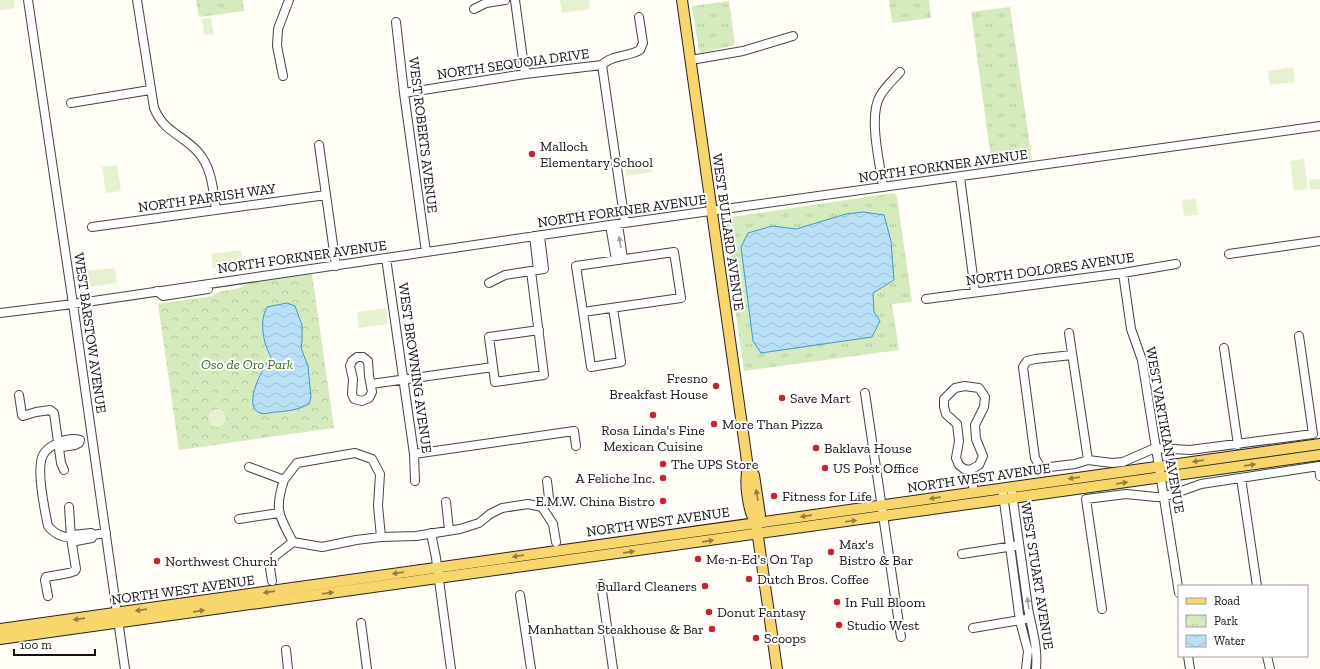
<svg xmlns="http://www.w3.org/2000/svg" width="1320" height="669" font-family="'Zilla Slab',serif">
	<style>
		.grass { fill: url(#grass-tufts) }
		.park { fill: url(#park-crowns) }
		.pitch { fill: #e6f2cf }
		.water { fill: url(#water-waves); stroke: #3f96cf }
		.lines { fill: none; stroke-linecap: round; stroke-linejoin: round }
		.minor-casing { stroke: #444; stroke-width: 10 }
		.major-casing { stroke: #222; stroke-width: 12 }
		.minor { stroke: #fff; stroke-width: 8 }
		.major { stroke: #f9d66b; stroke-width: 10 }
		.oneway { fill: #a0a0a0 }
		.oneway2 { fill: #917d42 }
		.poi-dot { fill: #c4262e; stroke: #fff; stroke-width: 1.5 }
		.labels { text-anchor: middle; dominant-baseline: central; stroke-width: 4; stroke-linejoin: round; paint-order: stroke }
		.street-label { font-size: 14px; fill: #111; stroke: #fff }
		.poi-label { font-size: 14px; fill: #111; stroke: #fff; text-anchor: start }
		.park-label { font-size: 14px; font-style: italic; fill: #2f6b1f; stroke: #fff }
	</style>
	<defs>
		<pattern id="grass-tufts" width="24" height="20" patternUnits="userSpaceOnUse"><rect width="24" height="20" fill="#d5ebbd"/><path d="M3 7l-1-3M5 7V3M7 7l1-3M15 17l-1-3M17 17v-4M19 17l1-3" fill="none" stroke="#b6c8a1"/></pattern>
		<pattern id="park-crowns" width="20" height="18" patternUnits="userSpaceOnUse"><rect width="20" height="18" fill="#d5ebbd"/><path d="M2 6a3 3 0 1 1 6 0M12 15a3 3 0 1 1 6 0" fill="none" stroke="#b6c8a1"/></pattern>
		<pattern id="water-waves" width="16" height="10" patternUnits="userSpaceOnUse"><rect width="16" height="10" fill="#b9e0f7"/><path d="M0 5q4-4 8 0t8 0" fill="none" stroke="#9ebfd3"/></pattern>
	</defs>
	<rect width="100%" height="100%" fill="#fffdf5"/>
	<!-- grass -->
	<path class="grass" d="M196,0H243L244,11L199,17Z
		M889,0H929L931,18L892,23Z
		M729,1L735,45L700,53L699,52L692,6Z
		M1010,7L1032,160L992,166L971,12Z
		M894,193L897,197L912,302L892,304L899,350L744,371L723,222L725,218Z"/>
	<!-- park -->
	<path class="park" d="M312,274L334,428L179,450L158,304L213,296L218,292L240,288L248,283Z"/>
	<!-- pitch -->
	<path class="pitch" d="M0,0H14L15,8L0,10Z
		M560,0H589L590,9L562,13Z
		M211,18L214,34L204,35L202,19Z
		M1293,67L1295,82L1270,85L1268,71Z
		M1304,159L1308,189L1294,191L1290,161Z
		M650,160L652,172L626,176L625,164Z
		M117,165L121,191L106,193L102,167Z
		M1320,179V189L1310,190L1309,180Z
		M1196,199L1198,215L1184,216L1182,200Z
		M241,250L243,264L213,268L211,254Z
		M115,268L117,283L89,287L87,271Z
		M386,308L388,324L359,328L357,312Z
		M208 418a9 9 0 1 1 18 0a9 9 0 1 1-18 0Z"/>
	<!-- water -->
	<path class="water" d="M863,212L884,215L891,241L894,280L873,293L874,312L880,321L872,337L761,353L753,341L741,247L748,233L772,226L796,229L846,214Z
		M287,303L295,306L302,325V341L301,348L308,366L309,377L311,397L309,404C298,410 288,411 276,412C271,412 265,415 260,413C241,406 264,366 271,357C263,343 259,321 267,307Z"/>
	<g class="lines">
		<!-- minor casing -->
		<g class="minor-casing">
			<path id="minor" d="M28,0L73,304L125,669
				M137,0L154,108C164,132 181,134 197,151C212,167 213,189 216,210
				M515,0L525,74
				M474,9L486,3L505,0
				M396,22L404,93L426,252
				M691,60L743,51L793,36
				M602,65L625,223
				M602,65C611,55 628,57 640,50L643,43L639,17
				M283,76L277,46L278,29L289,0
				M404,93L525,74L602,65
				M71,103L150,90
				M319,145L336,266
				M960,177L975,292
				M883,187C880,163 868,117 880,96C885,87 893,80 900,72
				M618,224L623,259
				M610,225L616,260
				M92,227L326,195
				M534,236L538,270
				M674,252L681,298L583,312L576,266Z
				M1229,254L1320,241
				M386,258L414,454L415,481
				M1123,273L1131,329L1142,360L1179,593
				M489,283L505,275L531,271
				M157,291L163,296L208,289
				M926,299L1123,273L1176,264
				M583,312L591,367L621,362L613,308
				M0,313L73,304L610,225L1320,126
				M539,330L489,337L495,382L544,375L531,271L544,269L540,236
				M1069,333L1088,460
				M1224,348L1238,445
				M1072,355L1035,359L1027,361L1023,367L1035,458L1041,468L1075,464L1088,460L1112,463L1123,462L1155,448L1190,450L1313,434L1299,336
				M357,357H363L368,361L369,376L372,392L369,398L362,401L354,399L352,394L353,379L350,366L352,361Z
				M371,384L493,367
				M965,386L979,388L985,397L984,407L975,425L976,439L983,456L979,465L970,470L964,469L959,465L956,458L959,441L957,424L946,414L944,407V399L955,388Z
				M865,393L901,637
				M19,395L22,415L23,416L36,412L50,410L54,413L61,463L64,470
				M58,443L62,447L75,445L79,443L80,440C74,438 65,439 59,442C53,446 47,447 43,455C36,468 45,512 48,526C54,534 62,537 71,538
				M414,454L574,431L576,446
				M249,467L284,480L297,463L355,453L372,459L380,474L378,506L381,537
				M970,470L974,492
				M1241,478L1257,586
				M284,480C274,510 279,516 293,542L322,547L356,540L381,537L416,536L460,529L479,523L490,514L502,508L528,504L542,507
				M547,481L549,498L542,507L553,524L556,542
				M1012,492C1017,531 1023,569 1028,608C1032,630 1038,646 1036,669
				M1003,494L1020,621L1028,651L1026,669
				M446,502L449,530
				M239,519L279,513
				M431,533L436,558L451,669
				M93,535L92,538L76,541L71,538L73,535L91,533L93,535L106,533
				M962,554L1014,546
				M272,581L270,568L275,556L293,542
				M601,584L613,669
				M520,595L531,669
				M48,596L45,580L46,577L69,573L75,571L76,569L71,538L69,507
				M1102,609L1086,499L1126,494L1156,497L1164,496L1173,494L1201,484L1319,466L1320,476
				M361,623L367,669
				M973,628L1026,619
				M286,650L288,669
				M1188,656L1190,669
				M1267,656L1270,669"/>
		</g>
		<!-- major casing -->
		<g class="major-casing">
			<path id="major" d="M682,0L748,468C744,481 748,512 756,523L777,669
				M748,468L754,475L760,515L756,523
				M0,629L1320,444
				M0,639L1320,455"/>
		</g>
		<!-- minor -->
		<use href="#minor" class="minor"/>
		<!-- major -->
		<use href="#major" class="major"/>
	</g>
	<!-- one-way arrows -->
	<defs><path id="oneway-solid" d="M-6-.8H1V-3.2L6.5 0L1 3.2V.8H-6Z"/></defs>
	<g class="oneway">
		<use href="#oneway-solid" transform="translate(620 242) rotate(-99)"/>
		<use href="#oneway-solid" transform="translate(1028 603) rotate(-98)"/>
	</g>
	<g class="oneway2">
		<use href="#oneway-solid" transform="translate(1198 461) rotate(172)"/>
		<use href="#oneway-solid" transform="translate(1250 465) rotate(-8)"/>
		<use href="#oneway-solid" transform="translate(1074 478) rotate(172)"/>
		<use href="#oneway-solid" transform="translate(1122 483) rotate(-8)"/>
		<use href="#oneway-solid" transform="translate(757 495) rotate(-99)"/>
		<use href="#oneway-solid" transform="translate(935 498) rotate(172)"/>
		<use href="#oneway-solid" transform="translate(806 516) rotate(172)"/>
		<use href="#oneway-solid" transform="translate(851 521) rotate(-7)"/>
		<use href="#oneway-solid" transform="translate(708 541) rotate(-8)"/>
		<use href="#oneway-solid" transform="translate(629 552) rotate(-8)"/>
		<use href="#oneway-solid" transform="translate(518 556) rotate(172)"/>
		<use href="#oneway-solid" transform="translate(398 573) rotate(172)"/>
		<use href="#oneway-solid" transform="translate(269 592) rotate(172)"/>
		<use href="#oneway-solid" transform="translate(328 593) rotate(-8)"/>
		<use href="#oneway-solid" transform="translate(141 610) rotate(172)"/>
		<use href="#oneway-solid" transform="translate(199 611) rotate(-8)"/>
		<use href="#oneway-solid" transform="translate(79 619) rotate(172)"/>
	</g>
	<!-- markers -->
	<g class="poi-dot">
		<circle cx="532" cy="154" r="4"/>
		<circle cx="716" cy="386" r="4"/>
		<circle cx="782" cy="398" r="4"/>
		<circle cx="653" cy="415" r="4"/>
		<circle cx="714" cy="424" r="4"/>
		<circle cx="816" cy="448" r="4"/>
		<circle cx="663" cy="464" r="4"/>
		<circle cx="825" cy="468" r="4"/>
		<circle cx="663" cy="478" r="4"/>
		<circle cx="774" cy="496" r="4"/>
		<circle cx="663" cy="501" r="4"/>
		<circle cx="831" cy="552" r="4"/>
		<circle cx="698" cy="559" r="4"/>
		<circle cx="157" cy="561" r="4"/>
		<circle cx="749" cy="579" r="4"/>
		<circle cx="705" cy="586" r="4"/>
		<circle cx="837" cy="602" r="4"/>
		<circle cx="709" cy="612" r="4"/>
		<circle cx="839" cy="625" r="4"/>
		<circle cx="712" cy="629" r="4"/>
		<circle cx="756" cy="638" r="4"/>
	</g>
	<g class="labels">
		<!-- street labels -->
		<g class="street-label">
			<text transform="translate(513 64) rotate(-8)">NORTH SEQUOIA DRIVE</text>
			<text transform="translate(423 135) rotate(83)">WEST ROBERTS AVENUE</text>
			<text transform="translate(943 166) rotate(-8)">NORTH FORKNER AVENUE</text>
			<text transform="translate(207 198) rotate(-8)">NORTH PARRISH WAY</text>
			<text transform="translate(622 211) rotate(-8)">NORTH FORKNER AVENUE</text>
			<text transform="translate(728 232) rotate(82)">WEST BULLARD AVENUE</text>
			<text transform="translate(302 257) rotate(-8)">NORTH FORKNER AVENUE</text>
			<text transform="translate(1050 269) rotate(-8)">NORTH DOLORES AVENUE</text>
			<text transform="translate(90 333) rotate(82)">WEST BARSTOW AVENUE</text>
			<text transform="translate(415 368) rotate(82)">WEST BROWNING AVENUE</text>
			<text transform="translate(1165 430) rotate(80)">WEST VARTIKIAN AVENUE</text>
			<text transform="translate(979 478) rotate(-8)">NORTH WEST AVENUE</text>
			<text transform="translate(658 522) rotate(-8)">NORTH WEST AVENUE</text>
			<text transform="translate(1037 576) rotate(81)">WEST STUART AVENUE</text>
			<text transform="translate(183 590) rotate(-8)">NORTH WEST AVENUE</text>
		</g>
		<!-- poi labels -->
		<g class="poi-label">
			<text x="540" y="146">Malloch<tspan x="540" dy="16">Elementary School</tspan></text>
			<text x="708" y="378" text-anchor="end">Fresno<tspan x="708" dy="16">Breakfast House</tspan></text>
			<text x="790" y="398">Save Mart</text>
			<text x="722" y="424">More Than Pizza</text>
			<text x="653" y="430" text-anchor="middle">Rosa Linda's Fine<tspan x="653" dy="16">Mexican Cuisine</tspan></text>
			<text x="824" y="448">Baklava House</text>
			<text x="671" y="464">The UPS Store</text>
			<text x="833" y="468">US Post Office</text>
			<text x="655" y="478" text-anchor="end">A Feliche Inc.</text>
			<text x="782" y="496">Fitness for Life</text>
			<text x="655" y="501" text-anchor="end">E.M.W. China Bistro</text>
			<text x="839" y="544">Max's<tspan x="839" dy="16">Bistro &amp; Bar</tspan></text>
			<text x="706" y="559">Me-n-Ed's On Tap</text>
			<text x="165" y="561">Northwest Church</text>
			<text x="757" y="579">Dutch Bros. Coffee</text>
			<text x="697" y="586" text-anchor="end">Bullard Cleaners</text>
			<text x="845" y="602">In Full Bloom</text>
			<text x="717" y="612">Donut Fantasy</text>
			<text x="847" y="625">Studio West</text>
			<text x="704" y="629" text-anchor="end">Manhattan Steakhouse &amp; Bar</text>
			<text x="764" y="638">Scoops</text>
		</g>
		<!-- park labels -->
		<g class="park-label">
			<text x="247" y="364">Oso de Oro Park</text>
		</g>
	</g>
	<!-- legend -->
	<rect x="1178" y="585" width="130" height="72" fill="#ffffff" stroke="#a0a0a0"/>
	<rect x="1186" y="598" width="20" height="6" fill="#f9d66b" stroke="#a0a0a0"/>
	<text x="1214" y="605" font-size="12" fill="#111111">Road</text>
	<rect x="1186" y="615" width="20" height="12" fill="url(#park-crowns)" stroke="#a0a0a0"/>
	<text x="1214" y="625" font-size="12" fill="#111111">Park</text>
	<rect x="1186" y="635" width="20" height="12" fill="url(#water-waves)" stroke="#a0a0a0"/>
	<text x="1214" y="645" font-size="12" fill="#111111">Water</text>
	<!-- scale -->
	<path d="M14 649v6h81v-6" fill="none" stroke="#111111" stroke-width="2"/>
	<text x="20" y="649" font-size="12" fill="#111111" stroke="#ffffff" stroke-width="3" paint-order="stroke">100 m</text>
</svg>
